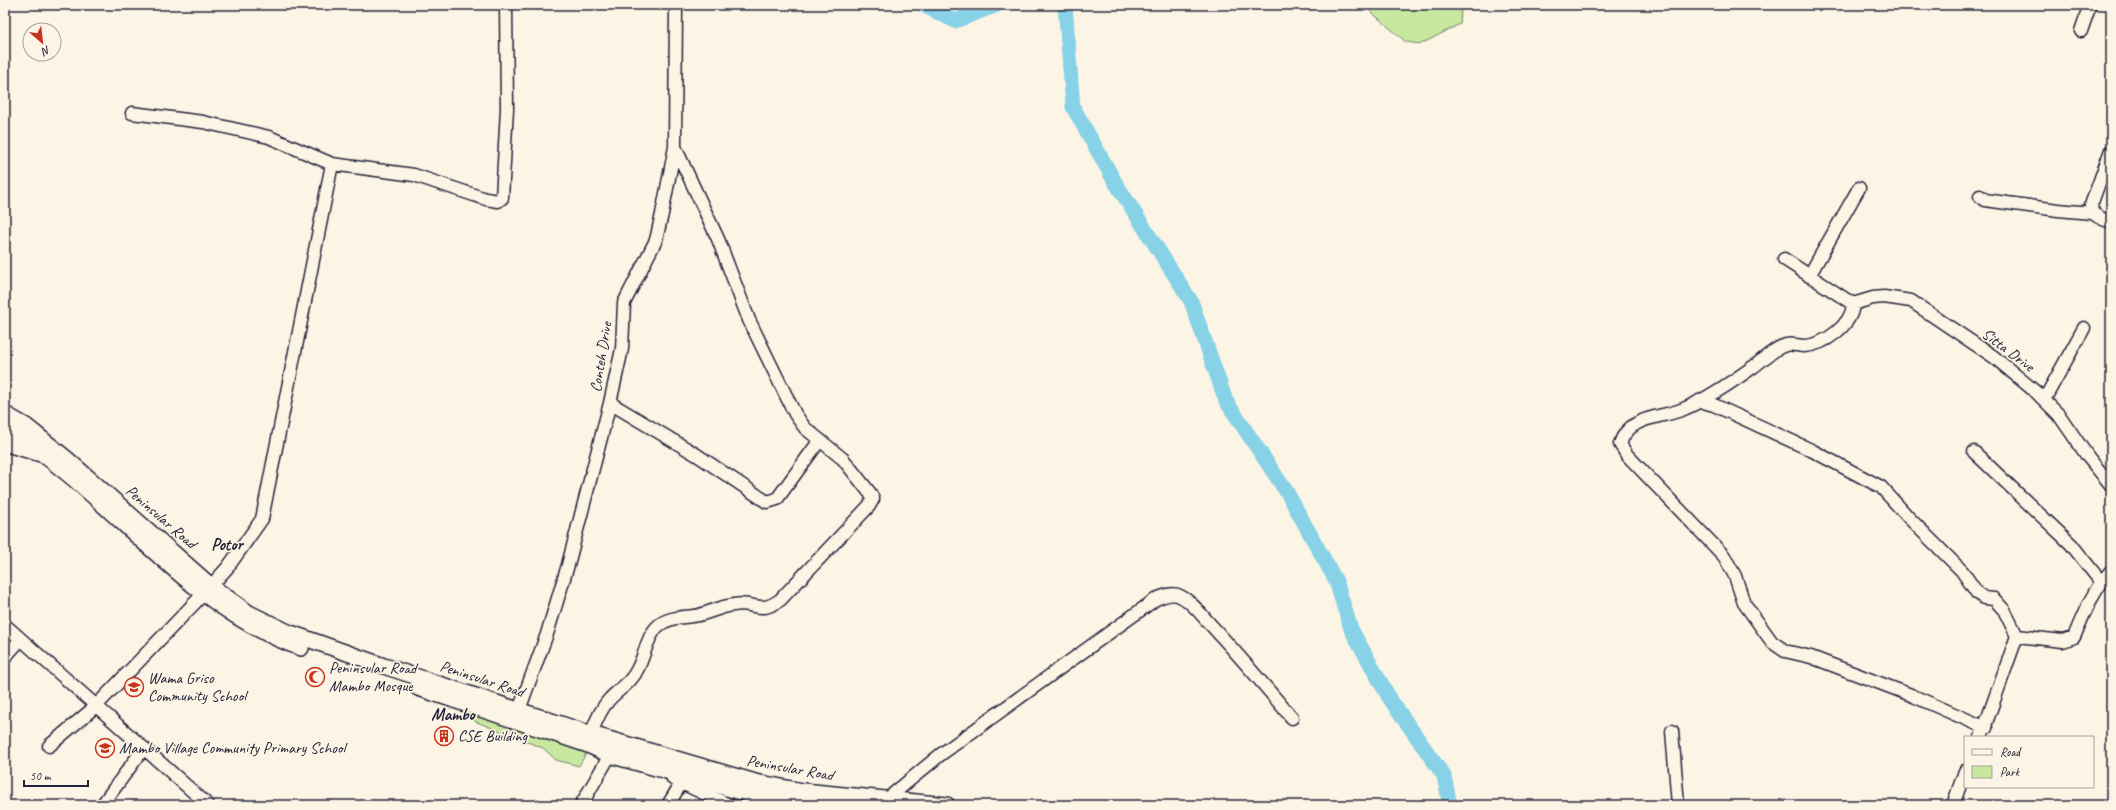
<svg xmlns="http://www.w3.org/2000/svg" width="2116" height="810" font-family="Caveat,sans-serif">
	<style>
		.green { fill: #c8e79f; stroke: #75846d }
		.lines { fill: none; stroke-linecap: round; stroke-linejoin: round }
		.river { stroke: #87d2e7; stroke-width: 15 }
		.minor-casing { stroke: #22223b; stroke-width: 15 }
		.major-casing { stroke: #22223b; stroke-width: 18 }
		.minor { stroke: #fcf5e5; stroke-width: 12 }
		.major { stroke: #fcf5e5; stroke-width: 15 }
		.labels { text-anchor: middle; dominant-baseline: central; stroke-width: 3.5; stroke-linejoin: round; paint-order: stroke }
		.street-label { font-size: 16px; fill: #22223b; stroke: #fcf5e5 }
		.poi-label { font-size: 16px; fill: #22223b; stroke: #fcf5e5; text-anchor: start }
		.neighbourhood-label { font-size: 17px; font-weight: bold; fill: #22223b; stroke: #fcf5e5 }
	</style>
	<rect width="100%" height="100%" fill="#fcf5e5"/>
	<filter id="ink" filterUnits="userSpaceOnUse"><feTurbulence type="fractalNoise" baseFrequency=".025" numOctaves="2"/><feDisplacementMap in="SourceGraphic" scale="8" xChannelSelector="R" yChannelSelector="G"/><feConvolveMatrix kernelMatrix="1 2 1 2 8 2 1 2 1" color-interpolation-filters="sRGB"/></filter>
	<g filter="url(#ink)">
		<!-- green -->
		<path class="green" d="M1363,5H1459L1461,12L1460,24L1421,44L1406,42Z
			M481,708L591,745L579,766L556,760L543,748L474,721Z"/>
		<g class="lines">
			<!-- river -->
			<path class="river" d="M923,5L955,21L997,5
				M1065,5L1073,107L1115,182L1191,301L1226,401L1288,494L1336,581L1351,629L1390,699L1444,776L1450,805"/>
			<!-- minor casing -->
			<g class="minor-casing">
				<path id="minor" d="M2081,31L2090,5
					M2111,150L2091,205C2093,217 2100,218 2111,222
					M332,164L414,175L486,199L498,201L502,198L507,109L506,5
					M1980,196L1985,200L2058,210L2092,213
					M1784,259L1853,304C1852,325 1825,345 1804,346C1798,346 1792,343 1786,345C1774,348 1763,360 1753,367C1732,382 1709,398 1686,408C1663,419 1629,414 1620,444L1627,455L1724,556L1735,576L1744,603L1772,642L1785,651L1811,657L1911,695L1986,728
					M1809,276L1859,188
					M1853,304L1873,298L1884,297L1911,301L1994,357L2037,393L2059,415L2088,457L2111,485
					M2044,400L2084,328
					M1699,401L1714,405L1811,450L1881,487L1909,518L1962,571L1977,593L1984,598L1994,599L2004,610L2017,636
					M610,403L697,455L767,502L777,499L820,440
					M5,445L39,455
					M1974,452L2071,544L2101,582
					M5,625L208,805
					M2017,636L2063,641L2074,637C2084,613 2093,590 2111,571
					M5,657L21,639
					M519,710L547,634L568,565L610,403L622,349L624,303L656,240L662,214L675,147L676,5
					M1672,731L1678,805
					M591,734C595,723 600,710 608,701C618,689 631,684 638,668C645,655 647,636 658,626C669,616 685,618 699,615C711,612 722,606 734,605C755,601 759,615 780,600L869,506L873,499L870,493L843,459L805,428L795,414L749,320L718,239L675,147
					M1981,737L2017,636
					M49,746L96,706L211,586L228,567L262,519L332,164L269,137L203,122L132,113
					M673,779L729,805
					M887,799L940,755L1156,599C1163,596 1173,592 1180,596C1191,601 1201,614 1209,623C1238,654 1265,686 1292,718
					M102,805L144,748
					M581,805L610,755
					M668,805L682,782
					M1953,805L1965,771"/>
			</g>
			<!-- major casing -->
			<g class="major-casing">
				<path id="major" d="M5,414L26,426L67,459L211,586L249,613L288,632L384,666L591,734L755,782L803,791L947,805
					M5,429C111,491 181,606 301,648
					M418,688L588,745L610,755L759,797L823,805"/>
			</g>
			<!-- minor -->
			<use href="#minor" class="minor"/>
			<!-- major -->
			<use href="#major" class="major"/>
		</g>
	</g>
	<!-- icons -->
	<defs>
		<g id="mosque-ring" transform="scale(1)"><circle r="9.5" fill="#fcf5e5" stroke="#c8321e" stroke-width="1.5"/><path d="M3.5-4.9A6 6 0 1 0 3.5 4.9A5 5 0 1 1 3.5-4.9Z" fill="#c8321e"/></g>
		<g id="school-ring" transform="scale(1)"><circle r="9.5" fill="#fcf5e5" stroke="#c8321e" stroke-width="1.5"/><path d="M0-5L7-2L0 1L-7-2ZM-4 1L0 2.5L4 1V4Q0 6-4 4Z" fill="#c8321e"/></g>
		<g id="building-ring" transform="scale(1)"><circle r="9.5" fill="#fcf5e5" stroke="#c8321e" stroke-width="1.5"/><path d="M-4-6H4V6H1V3H-1V6H-4ZM-2.5-4.3h1.7v1.8h-1.7ZM.8-4.3h1.7v1.8H.8ZM-2.5-1h1.7V.8h-1.7ZM.8-1h1.7V.8H.8Z" fill="#c8321e"/></g>
	</defs>
	<g fill-rule="evenodd">
		<use href="#mosque-ring" x="315" y="677"/>
		<use href="#school-ring" x="134" y="687"/>
		<use href="#building-ring" x="444" y="736"/>
		<use href="#school-ring" x="105" y="748"/>
	</g>
	<g class="labels">
		<!-- street labels -->
		<g class="street-label">
			<text transform="translate(2008 350) rotate(37)">Sitta Drive</text>
			<text transform="translate(601 357) rotate(-81)">Conteh Drive</text>
			<text transform="translate(161 517) rotate(41)">Peninsular Road</text>
			<text transform="translate(482 679) rotate(18)">Peninsular Road</text>
			<text transform="translate(790 768) rotate(10)">Peninsular Road</text>
		</g>
		<!-- poi labels -->
		<g class="poi-label">
			<text x="329" y="668">Peninsular Road<tspan x="329" dy="18">Mambo Mosque</tspan></text>
			<text x="148" y="678">Wama Griso<tspan x="148" dy="18">Community School</tspan></text>
			<text x="458" y="736">CSE Building</text>
			<text x="119" y="748">Mambo Village Community Primary School</text>
		</g>
		<!-- neighbourhood labels -->
		<g class="neighbourhood-label">
			<text x="227" y="544">Potor</text>
			<text x="453" y="714">Mambo</text>
		</g>
	</g>
	<!-- margin -->
	<rect width="2116" height="810" fill="none" stroke="#fcf5e5" stroke-width="20"/>
	<rect x="10" y="10" width="2096" height="790" fill="none" stroke="#22223b" stroke-width="1.5" filter="url(#ink)"/>
	<!-- legend -->
	<rect x="1964" y="736" width="130" height="52" fill="#fcf5e5" stroke="#a5a1a1"/>
	<rect x="1972" y="749" width="20" height="6" fill="#fcf5e5" stroke="#a5a1a1"/>
	<text x="2000" y="756" font-size="12" fill="#22223b">Road</text>
	<rect x="1972" y="766" width="20" height="12" fill="#c8e79f" stroke="#a5a1a1"/>
	<text x="2000" y="776" font-size="12" fill="#22223b">Park</text>
	<!-- north arrow -->
	<g transform="translate(42 42) rotate(152)"><circle r="19" fill="#fcf5e5" stroke="#a5a1a1"/>
	<path d="M0-3L7 15L0 10L-7 15Z" fill="#c8321e"/>
	<text y="-6" font-size="11" font-weight="bold" text-anchor="middle" fill="#22223b">N</text>
	</g>
	<!-- scale -->
	<path d="M24 780v6h64v-6" fill="none" stroke="#22223b" stroke-width="2"/>
	<text x="30" y="780" font-size="12" fill="#22223b" stroke="#fcf5e5" stroke-width="3" paint-order="stroke">50 m</text>
</svg>
